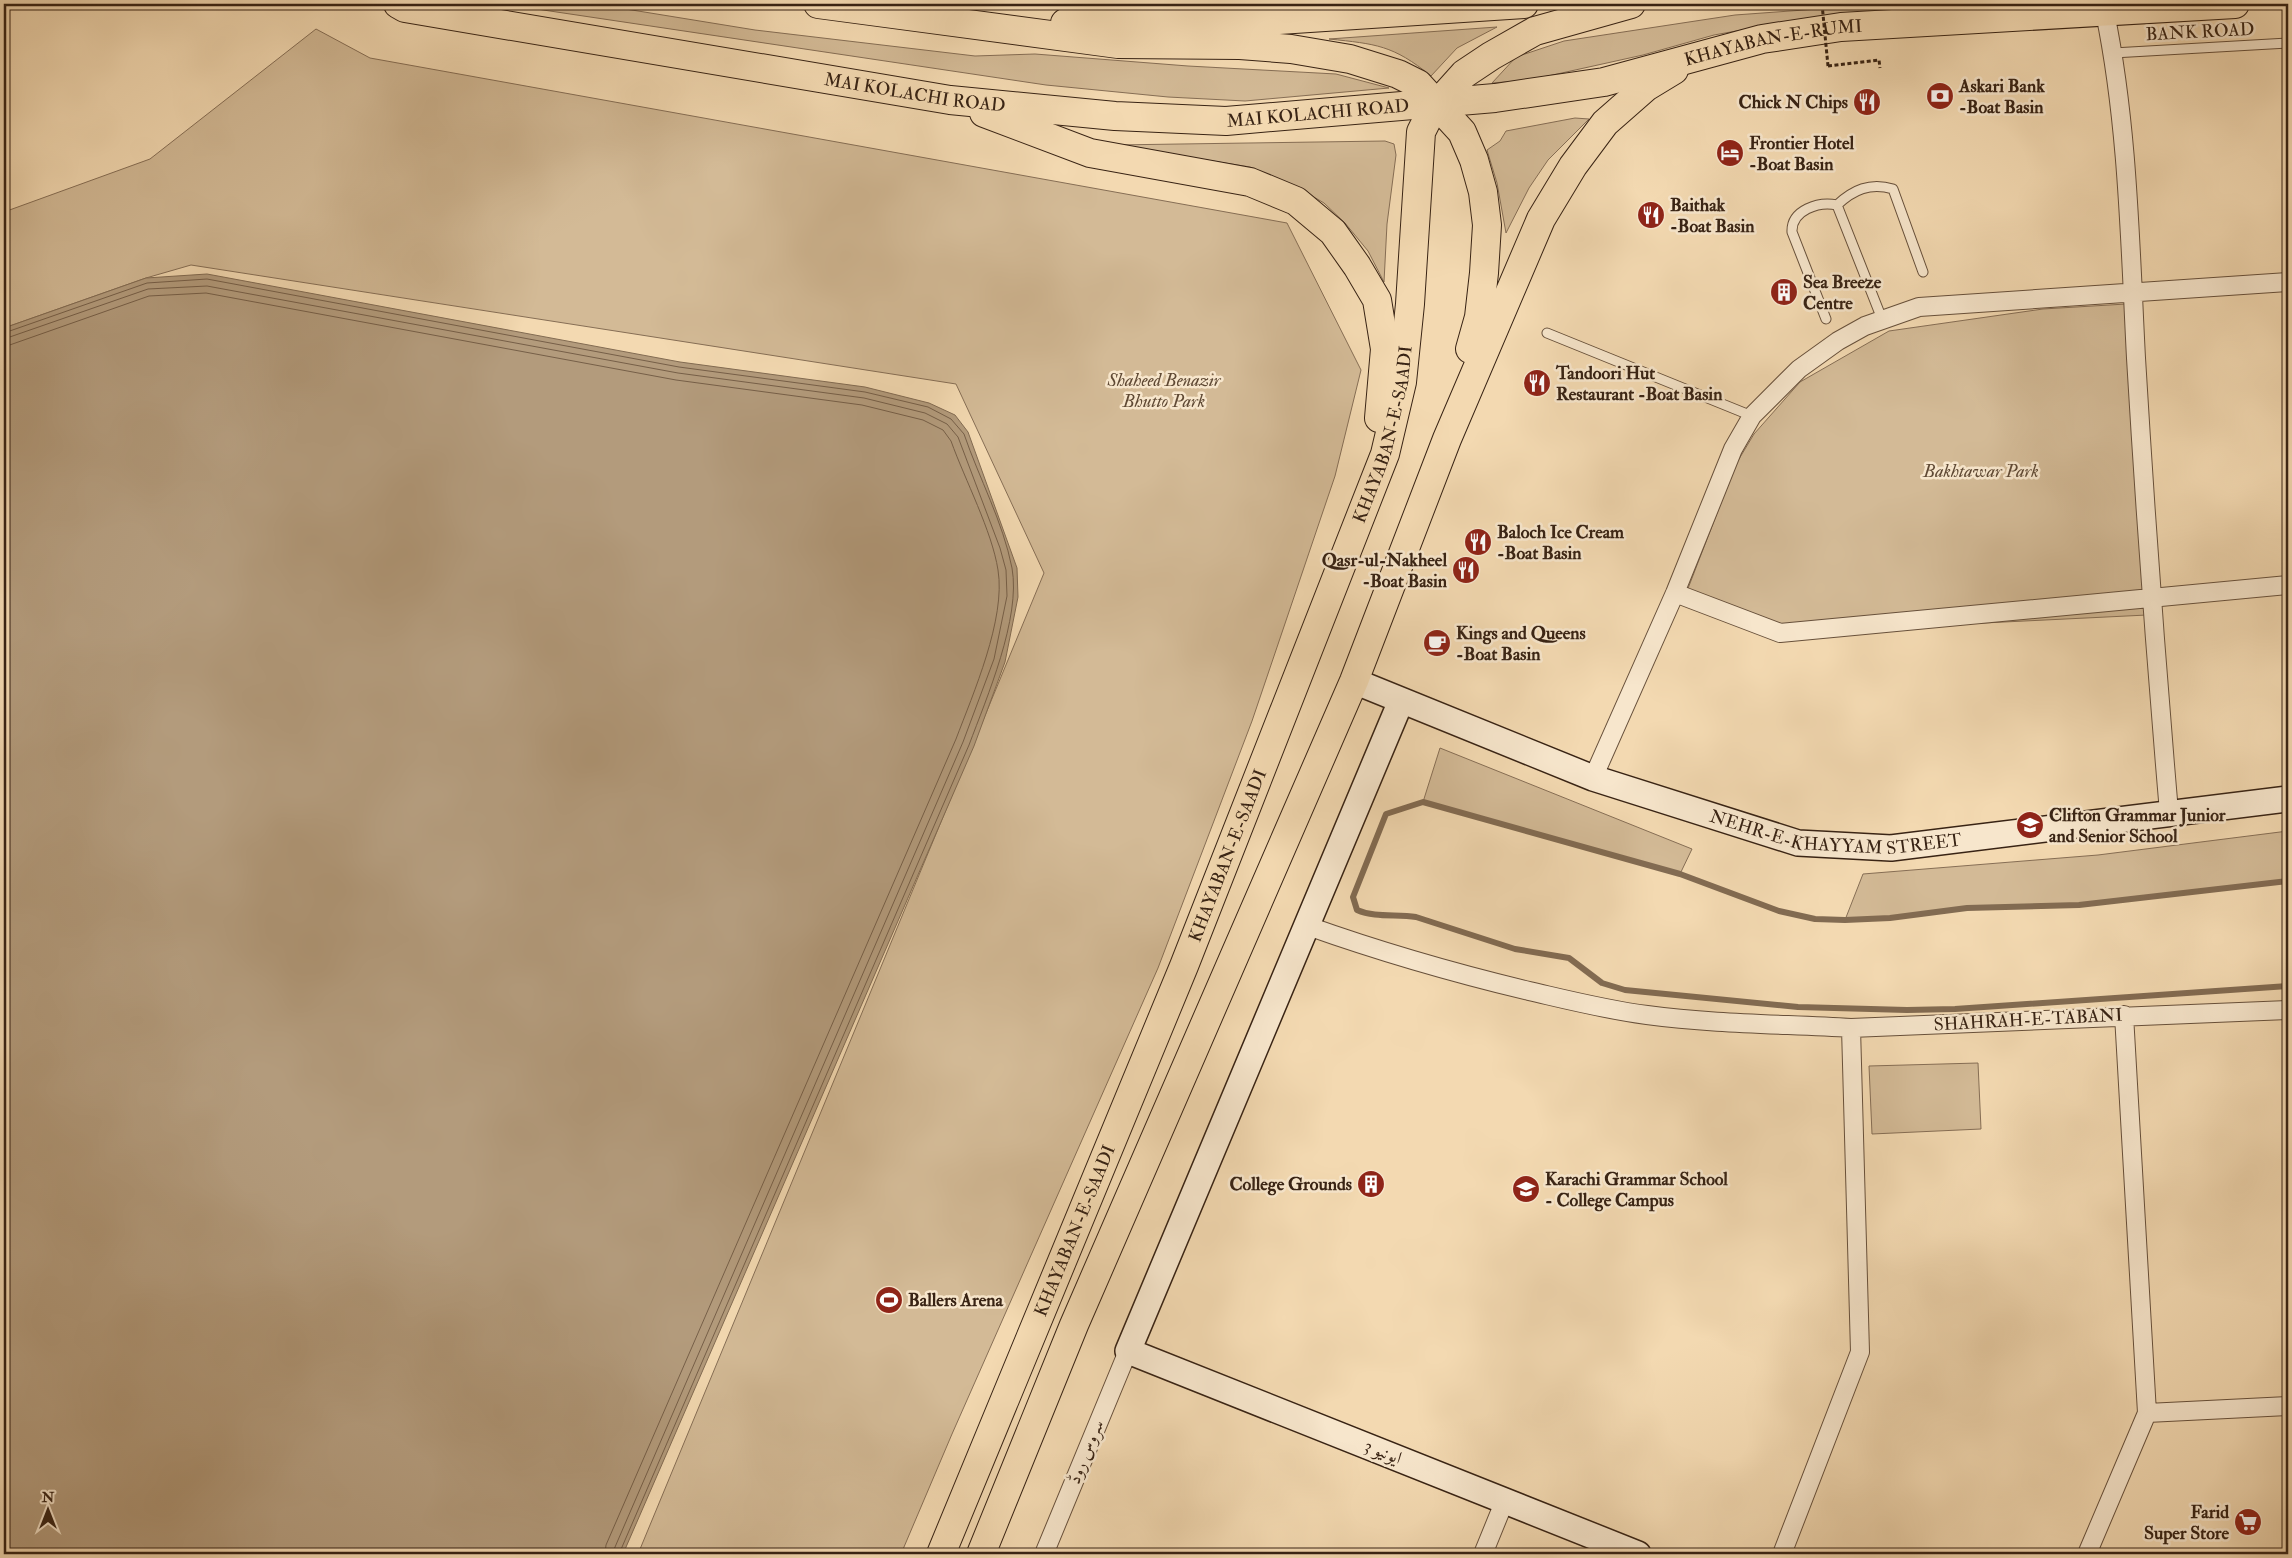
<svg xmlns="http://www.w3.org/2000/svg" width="2292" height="1558" font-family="'IM FELL Double Pica',Amiri,serif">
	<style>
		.green { fill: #d3ba96; stroke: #866e55 }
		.water { fill: #b39b7c; stroke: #826b52 }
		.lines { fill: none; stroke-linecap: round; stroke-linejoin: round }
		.shore { stroke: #765f48; stroke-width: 1 }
		.stream { stroke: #826b52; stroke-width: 6 }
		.lane-casing { stroke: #67503b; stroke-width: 11 }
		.street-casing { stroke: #67503b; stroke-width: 20 }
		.secondary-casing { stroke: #382314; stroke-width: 28 }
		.primary-casing { stroke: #382314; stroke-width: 30 }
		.path { stroke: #382314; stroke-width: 3; stroke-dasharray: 4 2.5; stroke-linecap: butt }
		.lane { stroke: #f7e6cc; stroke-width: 9 }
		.street { stroke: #f7e6cc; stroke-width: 18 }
		.secondary { stroke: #f7e6cc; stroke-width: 25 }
		.primary { stroke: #f3d9b1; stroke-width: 28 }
		.path-bridge { stroke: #382314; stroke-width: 3; stroke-dasharray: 4 2.5; stroke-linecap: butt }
		.labels { text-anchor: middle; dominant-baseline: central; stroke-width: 5; stroke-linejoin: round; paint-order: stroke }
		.street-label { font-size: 18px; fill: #382314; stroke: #f7e6cc }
		.poi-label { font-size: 18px; font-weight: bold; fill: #382314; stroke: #f7e6cc; text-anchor: start }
		.park-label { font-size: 18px; font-style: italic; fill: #5f4934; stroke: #f7e6cc }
	</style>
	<rect width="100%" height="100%" fill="#f3d9b1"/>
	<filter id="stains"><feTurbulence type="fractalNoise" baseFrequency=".004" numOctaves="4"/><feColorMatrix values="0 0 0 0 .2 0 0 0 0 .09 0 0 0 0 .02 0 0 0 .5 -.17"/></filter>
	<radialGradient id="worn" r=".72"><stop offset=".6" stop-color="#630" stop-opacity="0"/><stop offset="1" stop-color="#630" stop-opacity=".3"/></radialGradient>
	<!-- green -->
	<path class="green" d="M503,4H595L755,30L975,56L1035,54L1188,66L1336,74L1389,88L1245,101L1168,97L1046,85Z
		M1887,4H2077L1775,24L1714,35L1643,55L1530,80L1492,83L1516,57L1564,41L1735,15Z
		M1497,27L1457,48L1431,76C1393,45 1376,44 1329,39Z
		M316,29L370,58L1287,223L1361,370L1335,476L1252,721L1158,968L952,1434L901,1554H638L1044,573L956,384L191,265L146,278L4,328V212L150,159Z
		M1575,118L1589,119L1548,160L1529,188L1506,233L1497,183L1487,150L1500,141L1506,131Z
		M1385,141L1394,144L1396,155L1387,224L1384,282L1368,251L1345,223L1324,203L1297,187L1250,167L1113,145Z
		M2126,304L2147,615L1780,633L1682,604L1736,464L1754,434L1800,382L1889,331L2043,309Z
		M1440,748L1692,849L1680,874L1423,802Z
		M2288,831V881L2079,905L1967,908L1890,918L1845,920L1863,874L2098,855Z
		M1978,1063L1981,1129L1872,1134L1869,1066Z"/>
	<!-- water -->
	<path class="water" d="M207,274L680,362L865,387L929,403L955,415L968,432L1017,568L1018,597L1005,662L974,746L623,1554H4V328L146,278Z"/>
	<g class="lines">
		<!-- shore -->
		<path class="shore" d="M4,333L147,283L207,279L679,367L865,392L928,407L951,419L964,434C979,478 1003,522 1012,568C1021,618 987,697 969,745L619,1554
			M4,339L148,289L207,286L678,373L864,398L925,413L947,424L958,437L1000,548L1006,570L1007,596L994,659L963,742L612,1554
			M4,347L149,296L206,293L676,380L862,405L923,420L943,430L951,441C965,480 992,531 998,570C1006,619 973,694 956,739L606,1545L605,1554"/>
		<!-- stream -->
		<path class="stream" d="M2288,881L2079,905L1967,908L1890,918L1845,920L1815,919L1779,911L1680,874L1423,802L1386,814L1353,897L1357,910C1375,918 1396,914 1416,917L1515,949L1569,958L1602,983L1625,990L1798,1007L1907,1010L1955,1009L2288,986"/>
		<!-- lane casing -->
		<g class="lane-casing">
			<path id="lane" d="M2113,53L2288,43
				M1837,205C1853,190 1870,182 1893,189L1923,272
				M1826,319L1792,232C1791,210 1819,201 1837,205L1882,319
				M1547,333L1752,416"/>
		</g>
		<!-- street casing -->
		<g class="street-casing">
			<path id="street" d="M2105,13C2128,125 2130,243 2136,358C2145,509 2156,661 2169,812
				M1675,593L1780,633L2288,585
				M1593,778L1675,593L1733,449L1752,416L1799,369L1838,341L1865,326L1919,307L2288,282
				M1308,926C1381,952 1454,973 1529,991C1568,1000 1607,1010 1647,1015C1714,1024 1783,1024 1851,1028
				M2147,1413L2288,1406
				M1044,1554L1128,1351
				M1483,1554L1505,1500
				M1782,1554L1860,1352L1851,1028L2288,1010
				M2087,1554L2147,1413L2124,1015"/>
		</g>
		<!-- secondary casing -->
		<g class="secondary-casing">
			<g id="secondary">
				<path id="s1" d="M1354,681L1593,778L1798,843L1891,848L2288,799"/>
				<path d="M1401,701L1128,1351L1638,1554"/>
			</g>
		</g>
		<!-- primary casing -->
		<g class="primary-casing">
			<g id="primary">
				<path id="s2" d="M398,4L405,8L950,100L1115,116L1226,121L1495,98L1604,82L1762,39L1841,27L2235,4"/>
				<path d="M818,4L1118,44L1240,45L1291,49L1350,59L1398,74L1418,84L1462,132L1474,160L1483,192L1487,225L1484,273L1479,317L1470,349"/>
				<path d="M1065,23L1279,20L1524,4"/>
				<path d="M984,113L1090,153L1250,182L1296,201L1333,232L1357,266L1377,300L1385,349L1379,418"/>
				<path id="s3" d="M941,1554L1184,966L1385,454L1402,382L1410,304L1421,132L1427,120L1437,104L1464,74L1491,56L1535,31L1631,4"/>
				<path d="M981,1554L1074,1325L1354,681L1447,439L1541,219L1573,166L1605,123L1646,87L1674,70"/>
			</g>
		</g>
		<!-- path -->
		<path class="path" d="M1828,66L1879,60L1880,68"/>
		<!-- lane -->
		<use href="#lane" class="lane"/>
		<!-- street -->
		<use href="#street" class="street"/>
		<!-- secondary -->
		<use href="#secondary" class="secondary"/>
		<!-- primary -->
		<use href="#primary" class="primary"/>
		<!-- path-bridge -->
		<path class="path-bridge" d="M1822,4L1828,66"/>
	</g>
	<!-- icons -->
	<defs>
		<g id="bank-disc" transform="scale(1.4375)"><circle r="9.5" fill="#8f2418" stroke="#f7e6cc"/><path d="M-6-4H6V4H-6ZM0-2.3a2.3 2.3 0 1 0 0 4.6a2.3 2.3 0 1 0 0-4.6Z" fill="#fff"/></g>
		<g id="restaurant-disc" transform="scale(1.4375)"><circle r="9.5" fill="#8f2418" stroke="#f7e6cc"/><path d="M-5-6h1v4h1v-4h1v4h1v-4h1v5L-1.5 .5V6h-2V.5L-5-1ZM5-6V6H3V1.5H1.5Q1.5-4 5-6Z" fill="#fff"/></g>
		<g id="hotel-disc" transform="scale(1.4375)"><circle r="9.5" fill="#8f2418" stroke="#f7e6cc"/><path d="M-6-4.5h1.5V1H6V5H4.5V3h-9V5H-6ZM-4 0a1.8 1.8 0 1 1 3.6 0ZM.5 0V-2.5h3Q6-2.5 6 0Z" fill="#fff"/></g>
		<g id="building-disc" transform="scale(1.4375)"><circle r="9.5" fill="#8f2418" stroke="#f7e6cc"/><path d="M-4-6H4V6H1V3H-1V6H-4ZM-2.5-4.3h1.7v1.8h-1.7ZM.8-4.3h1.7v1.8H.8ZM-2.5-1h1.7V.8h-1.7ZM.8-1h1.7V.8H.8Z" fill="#fff"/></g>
		<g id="cafe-disc" transform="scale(1.4375)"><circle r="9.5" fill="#8f2418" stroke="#f7e6cc"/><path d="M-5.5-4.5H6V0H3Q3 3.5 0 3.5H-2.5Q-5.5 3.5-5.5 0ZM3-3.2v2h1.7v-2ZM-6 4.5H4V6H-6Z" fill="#fff"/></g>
		<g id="university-disc" transform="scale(1.4375)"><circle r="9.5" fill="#8f2418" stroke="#f7e6cc"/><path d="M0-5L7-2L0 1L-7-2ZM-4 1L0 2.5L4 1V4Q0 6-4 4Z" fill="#fff"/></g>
		<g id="stadium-disc" transform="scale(1.4375)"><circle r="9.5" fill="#8f2418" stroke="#f7e6cc"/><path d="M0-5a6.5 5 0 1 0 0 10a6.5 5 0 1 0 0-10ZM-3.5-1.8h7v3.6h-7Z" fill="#fff"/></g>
		<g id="supermarket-disc" transform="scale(1.4375)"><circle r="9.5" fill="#8f2418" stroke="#f7e6cc"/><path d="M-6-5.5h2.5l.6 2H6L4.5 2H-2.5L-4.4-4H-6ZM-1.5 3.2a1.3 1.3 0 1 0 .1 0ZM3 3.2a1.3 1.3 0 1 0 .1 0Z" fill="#fff"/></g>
	</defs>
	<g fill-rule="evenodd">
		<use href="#bank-disc" x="1940" y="96"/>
		<use href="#restaurant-disc" x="1867" y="102"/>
		<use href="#hotel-disc" x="1730" y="153"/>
		<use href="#restaurant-disc" x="1651" y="215"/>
		<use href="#building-disc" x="1784" y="292"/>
		<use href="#restaurant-disc" x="1537" y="383"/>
		<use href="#restaurant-disc" x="1478" y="542"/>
		<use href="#restaurant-disc" x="1466" y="570"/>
		<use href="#cafe-disc" x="1437" y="643"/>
		<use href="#university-disc" x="2030" y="825"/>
		<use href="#building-disc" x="1371" y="1184"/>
		<use href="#university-disc" x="1526" y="1189"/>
		<use href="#stadium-disc" x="889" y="1300"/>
		<use href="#supermarket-disc" x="2248" y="1522"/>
	</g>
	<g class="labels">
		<!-- street labels -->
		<g class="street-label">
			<text transform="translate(2200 32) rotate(-3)">BANK ROAD</text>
			<text stroke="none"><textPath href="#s2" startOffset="1392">KHAYABAN-E-RUMI</textPath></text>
			<text stroke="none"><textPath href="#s2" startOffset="525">MAI KOLACHI ROAD</textPath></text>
			<text stroke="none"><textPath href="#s2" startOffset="930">MAI KOLACHI ROAD</textPath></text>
			<text stroke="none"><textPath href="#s3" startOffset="1205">KHAYABAN-E-SAADI</textPath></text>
			<text stroke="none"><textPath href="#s1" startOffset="509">NEHR-E-KHAYYAM STREET</textPath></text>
			<text stroke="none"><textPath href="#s3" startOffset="755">KHAYABAN-E-SAADI</textPath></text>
			<text transform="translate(2028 1020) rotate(-3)">SHAHRAH-E-TABANI</text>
			<text stroke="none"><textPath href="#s3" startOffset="350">KHAYABAN-E-SAADI</textPath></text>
			<text transform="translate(1086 1452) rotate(-68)">سروس روڈ</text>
			<text transform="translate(1383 1452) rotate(22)">ایونیو 3</text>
		</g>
		<!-- poi labels -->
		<g class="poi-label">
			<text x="1959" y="86">Askari Bank<tspan x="1959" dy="21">-Boat Basin</tspan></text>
			<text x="1848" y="102" text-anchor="end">Chick N Chips</text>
			<text x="1749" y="143">Frontier Hotel<tspan x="1749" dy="21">-Boat Basin</tspan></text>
			<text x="1670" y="205">Baithak<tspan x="1670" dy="21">-Boat Basin</tspan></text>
			<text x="1803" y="282">Sea Breeze<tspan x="1803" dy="21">Centre</tspan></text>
			<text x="1556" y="373">Tandoori Hut<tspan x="1556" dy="21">Restaurant -Boat Basin</tspan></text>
			<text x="1497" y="532">Baloch Ice Cream<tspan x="1497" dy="21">-Boat Basin</tspan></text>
			<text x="1447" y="560" text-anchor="end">Qasr-ul-Nakheel<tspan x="1447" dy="21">-Boat Basin</tspan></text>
			<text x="1456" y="633">Kings and Queens<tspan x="1456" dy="21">-Boat Basin</tspan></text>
			<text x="2049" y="815">Clifton Grammar Junior<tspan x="2049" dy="21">and Senior School</tspan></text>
			<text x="1545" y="1179">Karachi Grammar School<tspan x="1545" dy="21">- College Campus</tspan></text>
			<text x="1352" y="1184" text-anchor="end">College Grounds</text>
			<text x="908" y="1300">Ballers Arena</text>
			<text x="2229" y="1512" text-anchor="end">Farid<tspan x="2229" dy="21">Super Store</tspan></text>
		</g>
		<!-- park labels -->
		<g class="park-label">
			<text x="1164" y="380">Shaheed Benazir<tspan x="1164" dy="21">Bhutto Park</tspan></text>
			<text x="1981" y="471">Bakhtawar Park</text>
		</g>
	</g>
	<!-- margin -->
	<rect width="2292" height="1558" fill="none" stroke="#f3d9b1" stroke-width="20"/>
	<rect x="5" y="5" width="2282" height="1548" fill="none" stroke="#382314" stroke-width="2.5"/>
	<rect x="10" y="10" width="2272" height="1538" fill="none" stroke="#382314"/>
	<!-- north arrow -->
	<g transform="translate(48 1510)" stroke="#f7e6cc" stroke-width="4" paint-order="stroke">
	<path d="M0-4L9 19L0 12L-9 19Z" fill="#382314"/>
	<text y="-8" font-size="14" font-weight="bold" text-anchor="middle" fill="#382314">N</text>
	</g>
	<rect width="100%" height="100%" filter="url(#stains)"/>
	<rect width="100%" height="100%" fill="url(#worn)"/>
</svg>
